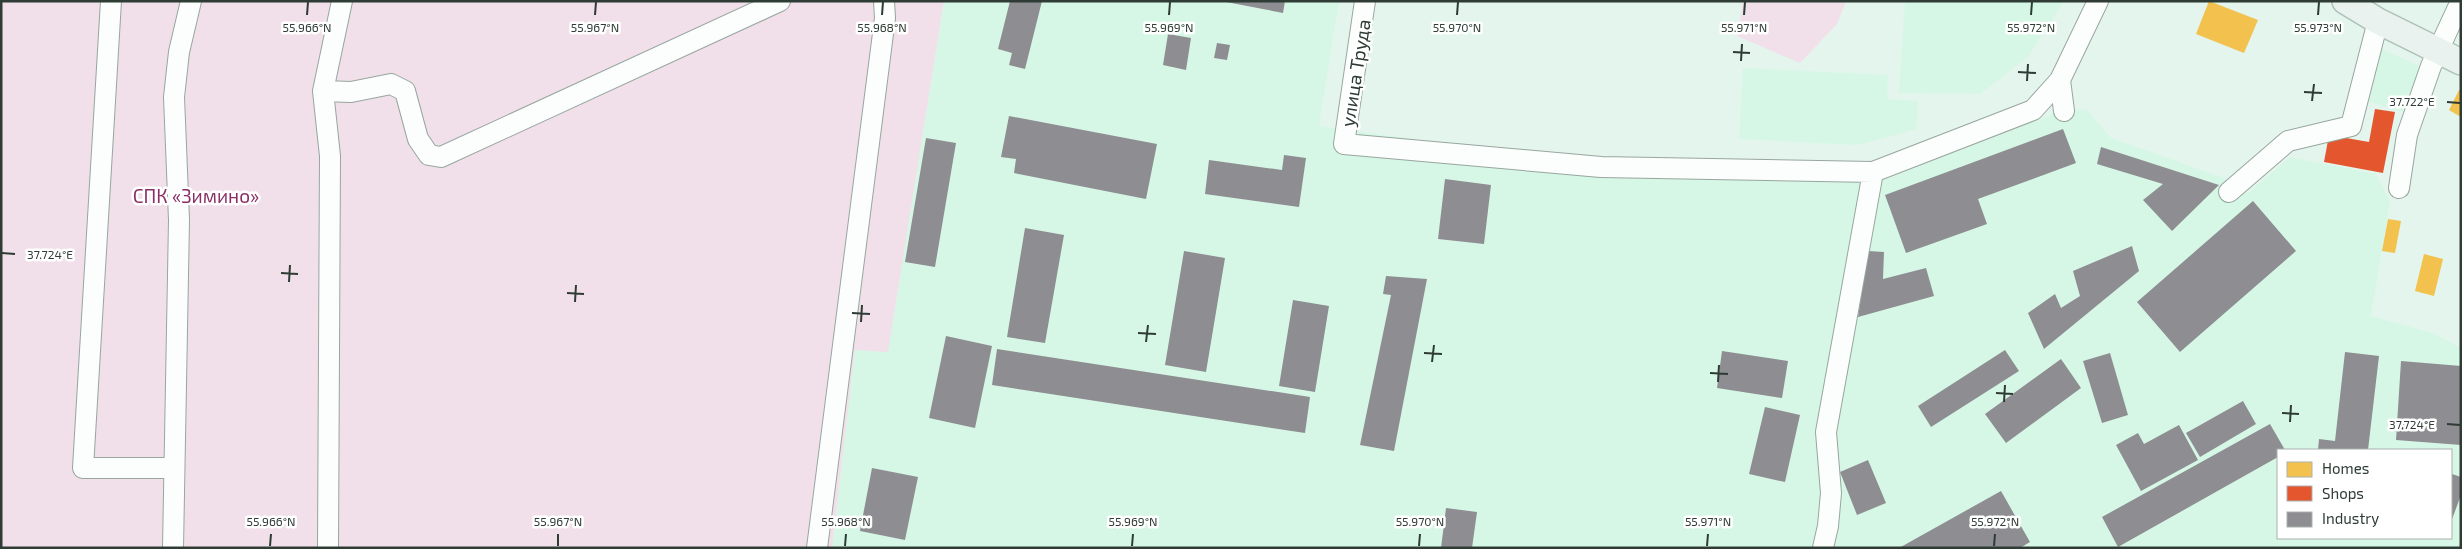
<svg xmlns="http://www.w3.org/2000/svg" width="2462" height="549" font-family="'Exo 2',sans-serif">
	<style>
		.built { fill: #d7f7e6; fill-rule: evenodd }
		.green { fill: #f1e0e9 }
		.homes { fill: #f2c14e }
		.shops { fill: #e4572e }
		.industry { fill: #8d8d92 }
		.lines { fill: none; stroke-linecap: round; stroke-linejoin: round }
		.minor-casing { stroke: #98a69f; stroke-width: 22 }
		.major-casing { stroke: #adc1b7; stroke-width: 28 }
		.minor { stroke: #fbfefc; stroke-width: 20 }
		.major { stroke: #e9f2ee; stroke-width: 25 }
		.ticks { fill: none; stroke: #2e3c35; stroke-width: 2 }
		.labels { text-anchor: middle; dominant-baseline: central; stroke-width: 5; stroke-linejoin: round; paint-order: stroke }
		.street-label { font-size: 19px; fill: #2e3c35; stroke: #fff }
		.park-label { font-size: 19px; fill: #8a3067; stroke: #fff }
		.ticks-label { font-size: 12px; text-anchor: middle; fill: #2e3c35; stroke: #fff; stroke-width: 5; stroke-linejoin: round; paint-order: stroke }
	</style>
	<rect width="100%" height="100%" fill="#e3f5ec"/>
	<!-- built -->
	<path class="built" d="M944,1H1339L1319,126L1527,155L1879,182L2058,112L2086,109L2111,138L2232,181L2248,193L2290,157L2376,174L2390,201L2371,316L2435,334L2461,348V548H832L855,349L888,351ZM2278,450H2451V538H2278Z
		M1905,1H2064L2028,57L1980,94L1899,93Z
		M2379,48L2424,68L2405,113L2367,101Z
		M1743,68L1888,75L1887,99L1918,101L1917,129L1858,145L1739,139Z"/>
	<!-- green -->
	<path class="green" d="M1,1H944L888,352L855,350L832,548H1Z
		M1743,1H1846L1837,24L1800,63L1737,36Z"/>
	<!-- homes -->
	<path class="homes" d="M2209,1L2258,20L2244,53L2196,34Z
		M2459,90L2461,91V117L2449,110Z
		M2388,219L2401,221L2395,253L2382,251Z
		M2424,254L2443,259L2434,296L2415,291Z"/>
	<!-- shops -->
	<path class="shops" d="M2375,109L2395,112L2383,173L2324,162L2329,135L2369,142Z"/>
	<!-- industry -->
	<path class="industry" d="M1010,1H1042L1025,69L1009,65L1012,53L998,49Z
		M1221,1H1285L1283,13Z
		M1168,34L1191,38L1186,70L1163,65Z
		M1217,43L1230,45L1227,60L1214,58Z
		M1009,116L1157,144L1146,199L1014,173L1016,159L1001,157Z
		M2063,129L2076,163L1978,199L1987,224L1906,253L1885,195Z
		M926,138L956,143L935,267L905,262Z
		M2101,147L2219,185L2172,231L2143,200L2163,184L2097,164Z
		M1284,155L1306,158L1299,207L1205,194L1209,160L1282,170Z
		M1445,179L1491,185L1484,244L1438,239Z
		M2253,201L2296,251L2180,352L2137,302Z
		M1025,228L1064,235L1045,343L1007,337Z
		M2132,246L2139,271L2044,349L2028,313L2055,294L2061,308L2080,296L2073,271Z
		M1184,251L1225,258L1206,372L1165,365Z
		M1868,251L1884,252L1883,279L1926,268L1934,296L1858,317Z
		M1386,276L1427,279L1394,451L1360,445L1391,295L1383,294Z
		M1293,300L1329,306L1315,392L1279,386Z
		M946,336L992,346L975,428L929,418Z
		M997,349L1310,397L1305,433L992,385Z
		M2005,350L2019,371L1931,427L1918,406Z
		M1722,351L1788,361L1782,398L1717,388Z
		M2345,352L2379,356L2368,450H2318L2319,439L2335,441Z
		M2110,353L2128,415L2102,423L2083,361Z
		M2061,359L2081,388L2006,443L1985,414Z
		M2401,361L2461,366V445L2396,440Z
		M2243,401L2256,424L2200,457L2186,433Z
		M1765,407L1800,415L1785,482L1749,474Z
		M2270,424L2285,450H2278V457L2118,547L2102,517Z
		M2179,425L2198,460L2141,491L2116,445L2138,433L2144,444Z
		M1868,460L1886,503L1857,515L1840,472Z
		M872,468L918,477L905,540L860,531Z
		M2452,474L2461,477V495L2451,522Z
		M2001,491L2030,542L2020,548H1899Z
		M1446,508L1477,512L1472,548H1441Z"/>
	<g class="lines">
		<!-- minor casing -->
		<g class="minor-casing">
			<path id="minor" d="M111,1L83,468H173
				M1365,1L1344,144L1601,167L1873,172L2033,110L2060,80L2098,1
				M2060,80L2064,111
				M323,91L351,92L391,84L405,91L418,139L429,155L441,157L780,1
				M2399,188L2407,135L2431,66L2461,1
				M2229,192L2288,141L2351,126L2378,21
				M173,548L179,220L174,97L179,52L191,1
				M328,548L330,156L323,91L342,1
				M817,548L885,18L884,1
				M1823,548L1828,526L1831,493L1826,432L1873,172"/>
		</g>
		<!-- major casing -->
		<g class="major-casing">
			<path id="major" d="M2345,1L2378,21L2461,62"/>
		</g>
		<!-- minor -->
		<use href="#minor" class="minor"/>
		<!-- major -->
		<use href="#major" class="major"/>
	</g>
	<!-- ticks -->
	<path class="ticks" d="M307,15L308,2M595,15L596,2M882,15L883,2M1169,15L1170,2M1457,15L1458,2M1744,15L1745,2M2031,15L2032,2M2318,15L2319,2M1733,52L1750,53M1741,61L1742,44M2018,72L2036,73M2027,81L2028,64M2304,92L2322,93M2312,101L2314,84M2447,102L2460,103M2,253L15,254M281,273L298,274M289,282L290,265M567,293L584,294M575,302L576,285M852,313L870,314M861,322L862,305M1138,333L1156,334M1146,342L1148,325M1424,353L1442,354M1432,362L1434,345M1710,373L1728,374M1718,382L1719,365M1996,393L2013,394M2004,402L2005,385M2282,413L2299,414M2290,422L2291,405M2447,424L2460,425M270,546L271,534M558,546V534M845,546L846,534M1132,546L1133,534M1419,546L1420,534M1707,546L1708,534M1994,546L1995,534"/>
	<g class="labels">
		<!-- street labels -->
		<g class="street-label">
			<text transform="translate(1355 73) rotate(-81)">улица Труда</text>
		</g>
		<!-- park labels -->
		<g class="park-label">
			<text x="196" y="195">СПК «Зимино»</text>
		</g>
	</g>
	<g class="ticks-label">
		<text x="307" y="32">55.966°N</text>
		<text x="595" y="32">55.967°N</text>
		<text x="882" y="32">55.968°N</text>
		<text x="1169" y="32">55.969°N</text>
		<text x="1457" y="32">55.970°N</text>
		<text x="1744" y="32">55.971°N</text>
		<text x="2031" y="32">55.972°N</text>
		<text x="2318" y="32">55.973°N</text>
		<text x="2412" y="106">37.722°E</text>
		<text x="50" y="259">37.724°E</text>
		<text x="2412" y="429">37.724°E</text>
		<text x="271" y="526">55.966°N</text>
		<text x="558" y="526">55.967°N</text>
		<text x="846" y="526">55.968°N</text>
		<text x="1133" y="526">55.969°N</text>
		<text x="1420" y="526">55.970°N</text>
		<text x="1708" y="526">55.971°N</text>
		<text x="1995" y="526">55.972°N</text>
	</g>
	<!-- border -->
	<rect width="2462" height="549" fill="none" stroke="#2e3c35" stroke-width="5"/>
	<!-- legend -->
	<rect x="2277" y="449" width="175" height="90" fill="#ffffff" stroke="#abb1ae"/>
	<rect x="2287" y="462" width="25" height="15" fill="#f2c14e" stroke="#abb1ae"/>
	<text x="2322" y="474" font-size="15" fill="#2e3c35">Homes</text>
	<rect x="2287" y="486" width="25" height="15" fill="#e4572e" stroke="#abb1ae"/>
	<text x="2322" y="499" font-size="15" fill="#2e3c35">Shops</text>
	<rect x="2287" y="512" width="25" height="15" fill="#8d8d92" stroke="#abb1ae"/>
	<text x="2322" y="524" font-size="15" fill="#2e3c35">Industry</text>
</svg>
